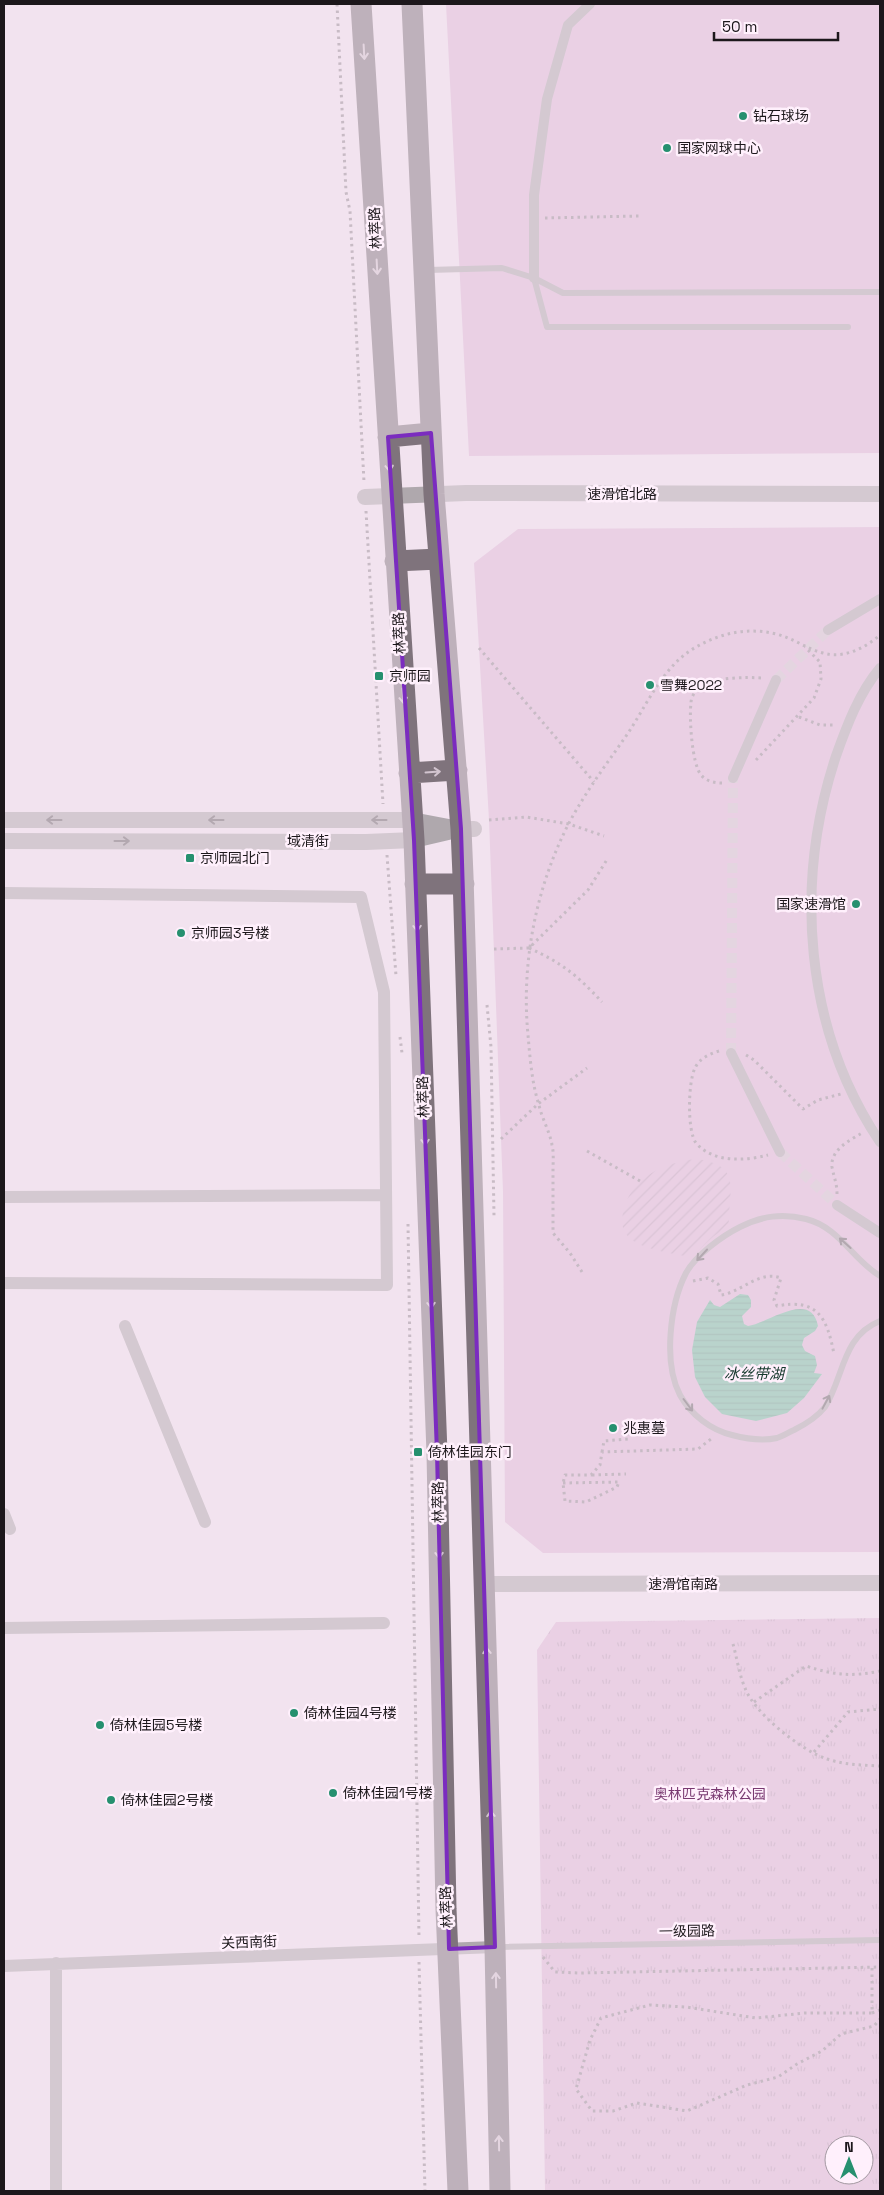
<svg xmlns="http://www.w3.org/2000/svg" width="884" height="2195" font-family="'Space Grotesk','Noto Sans SC',sans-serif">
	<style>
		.grass { fill: #dfb9d8 }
		.park { fill: url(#park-tufts); fill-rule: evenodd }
		.garden { fill: url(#garden-furrows) }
		.water { fill: url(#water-rules) }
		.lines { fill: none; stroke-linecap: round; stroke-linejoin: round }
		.pedestrian-tunnel { stroke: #d2c4cf; stroke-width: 10; stroke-dasharray: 10 5; stroke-linecap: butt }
		.path { stroke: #958a93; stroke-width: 3; stroke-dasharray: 2.5 4; stroke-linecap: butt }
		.service { stroke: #afa8ad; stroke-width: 6 }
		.pedestrian { stroke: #afa8ad; stroke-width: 10 }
		.minor { stroke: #afa8ad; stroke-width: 12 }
		.tertiary { stroke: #afa8ad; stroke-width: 16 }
		.primary { stroke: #7f737c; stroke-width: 21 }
		.oneway { stroke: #d2c4cf }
		.oneway2 { stroke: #666064 }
		.marked { fill: none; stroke: #7b2cbf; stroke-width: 4; stroke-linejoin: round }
		.poi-dot { fill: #26906f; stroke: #fff0fc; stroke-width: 2 }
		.labels { text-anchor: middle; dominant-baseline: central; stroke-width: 5; stroke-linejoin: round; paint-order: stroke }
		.poi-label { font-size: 14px; fill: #1c171b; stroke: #fff0fc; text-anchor: start }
		.street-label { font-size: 14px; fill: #1c171b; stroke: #fff0fc }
		.park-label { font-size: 14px; fill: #793971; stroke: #fff0fc }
		.water-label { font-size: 15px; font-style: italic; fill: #15382c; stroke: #fff0fc }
	</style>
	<defs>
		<pattern id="park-tufts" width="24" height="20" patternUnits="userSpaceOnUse" patternTransform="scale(1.25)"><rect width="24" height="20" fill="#dfb9d8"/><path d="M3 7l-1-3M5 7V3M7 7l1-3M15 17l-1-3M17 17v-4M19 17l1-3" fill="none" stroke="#bf9eb9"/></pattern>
		<pattern id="garden-furrows" width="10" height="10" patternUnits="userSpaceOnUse" patternTransform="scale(1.25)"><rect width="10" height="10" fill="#dfb9d8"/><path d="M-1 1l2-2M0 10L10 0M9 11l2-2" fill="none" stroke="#bf9eb9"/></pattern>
		<pattern id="water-rules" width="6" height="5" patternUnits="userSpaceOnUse" patternTransform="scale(1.25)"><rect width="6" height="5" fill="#74bfa2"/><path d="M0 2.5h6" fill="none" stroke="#64a38b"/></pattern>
	</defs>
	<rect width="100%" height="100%" fill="#f2e3ef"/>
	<!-- grass -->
	<path class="grass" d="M446,4H880V453L469,456Z
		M880,527V1552L543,1553L505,1522L503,1192L489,820L474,563L518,529Z"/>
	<!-- park -->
	<path class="park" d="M880,1618V2191H545L537,1650L556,1622ZM834,2145H864V2175H834Z"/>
	<!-- garden -->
	<path class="garden" d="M696,1159C744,1165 728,1191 729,1226L714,1236L691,1257C674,1254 636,1249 626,1234C621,1227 622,1220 623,1212C631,1177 663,1163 696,1159Z"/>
	<!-- water -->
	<path class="water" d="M740,1294L748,1295L751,1300V1307L742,1316L744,1324L748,1326C767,1324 811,1289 818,1326L815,1331L804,1338L802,1345L805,1351L815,1356L817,1365L814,1373L822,1374L804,1398L787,1413L756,1421L722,1414L705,1397L695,1377L692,1350L697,1322L710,1300L714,1305L720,1307Z"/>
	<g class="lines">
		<!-- pedestrian-tunnel -->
		<path class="pedestrian-tunnel" d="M776,680L828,630
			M731,1053L733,778
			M780,1152L837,1205"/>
		<!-- path -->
		<path class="path" d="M337,4L346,192L350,211L364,482
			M545,218L639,216
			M366,511L383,804
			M479,648L594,782
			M799,717L820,725H836
			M756,760L814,698L821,679L820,662L805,647
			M722,783C714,783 706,781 701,775C692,764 689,718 691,703C691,697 695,691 700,687C711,677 748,677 763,678
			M489,820L526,817L569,824L604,836
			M387,855L396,976
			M529,948C562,963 577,975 602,1002
			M494,949L529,948L588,890L608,858
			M487,1005L491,1047L494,1216
			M400,1037L402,1053
			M719,1051C709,1054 699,1059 695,1068C688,1082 687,1131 696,1143C713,1163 745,1161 768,1155
			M746,1055L754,1060L803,1109L818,1100L841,1094
			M501,1139L538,1104L587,1068
			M587,1151L640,1181
			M837,1194C837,1183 834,1178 832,1167C830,1150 850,1140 862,1133
			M408,1224L419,1938
			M582,1272L570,1253L553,1233C553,1212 553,1191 553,1170C553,1162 554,1153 552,1145C550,1132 542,1119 539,1105C532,1084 530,1058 528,1035C521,963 536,887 569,823C585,793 605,766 624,739C646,708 661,667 696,647C721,633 748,627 776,634C793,638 807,649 823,653C844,659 865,648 880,635
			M693,1281L708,1278L718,1284L721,1295C742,1292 759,1270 781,1278L774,1300L777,1306C818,1298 827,1318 834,1354
			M602,1452L604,1441L628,1439V1421
			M592,1475L626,1474
			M563,1483L619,1482L617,1487L586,1502L565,1501L563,1483L565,1475H591L600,1465L602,1452L698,1449L711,1439
			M733,1644C737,1658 739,1674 745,1688C754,1713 802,1751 827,1759C845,1765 862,1765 880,1766
			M754,1702L806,1666C834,1675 851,1677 880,1671
			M814,1752L848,1712L880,1709
			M543,1957L555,1972L580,1973L880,1967
			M419,1962L425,2191
			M872,1968V2013H805L756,2018L686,2007L650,2005L601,2018L590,2040L576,2089L592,2111H613L637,2103L687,2111L747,2085L778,2077L797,2064L822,2051L841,2034L874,2026L880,2019
			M872,2013L880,2010"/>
		<!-- service -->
		<path class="service" d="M428,270L502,268L534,278L563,293L880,292
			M534,278L547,327H848
			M880,1276C853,1260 839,1227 806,1219C782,1213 762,1216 740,1227C722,1236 696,1255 686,1273C670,1304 663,1363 680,1395C691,1415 711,1430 732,1435C747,1439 763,1441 777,1438C783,1436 789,1432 794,1430C804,1425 818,1416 825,1407C844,1377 842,1336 880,1321
			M499,1947L880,1940"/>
		<!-- pedestrian -->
		<path class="pedestrian" d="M534,278V195L547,99L568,25L590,4
			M828,630L880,599
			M880,668C859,693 847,725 836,756C794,883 804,1029 880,1142
			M733,778L776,680
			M731,1053L780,1152
			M837,1205L880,1233"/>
		<!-- minor -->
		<path class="minor" d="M4,893L361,897L384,992L387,1285L4,1283
			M4,1197L386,1195
			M125,1326L205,1522
			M4,1514L10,1529
			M4,1628L384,1623
			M4,1966L495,1947
			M56,2191V1963"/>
		<!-- tertiary -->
		<path class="tertiary" d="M365,497L466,493L880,494
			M4,820H412L454,828
			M4,841L366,842L414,840L461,829H474
			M485,1584L880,1583"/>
		<!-- primary -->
		<path class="primary" d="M361,4L414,840L437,1453L446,1909L458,2191
			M412,4L434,494L461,829L463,876L495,1947L500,2191
			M388,437L431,433
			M395,561L439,559
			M409,773L457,770
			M415,884H464"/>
	</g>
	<!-- one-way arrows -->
	<defs><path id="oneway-shaft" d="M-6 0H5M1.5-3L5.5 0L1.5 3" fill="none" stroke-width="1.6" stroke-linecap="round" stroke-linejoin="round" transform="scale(1.25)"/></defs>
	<g class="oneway">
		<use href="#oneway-shaft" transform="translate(364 52) rotate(87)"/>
		<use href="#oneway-shaft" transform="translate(377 267) rotate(87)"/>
		<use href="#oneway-shaft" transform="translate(389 464) rotate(86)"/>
		<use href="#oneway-shaft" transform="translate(403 696) rotate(86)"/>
		<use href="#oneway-shaft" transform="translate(433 772) rotate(-4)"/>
		<use href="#oneway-shaft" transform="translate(417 924) rotate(88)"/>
		<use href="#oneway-shaft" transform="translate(425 1138) rotate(88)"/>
		<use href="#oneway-shaft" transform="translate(431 1301) rotate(88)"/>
		<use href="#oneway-shaft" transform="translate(439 1551) rotate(89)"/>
		<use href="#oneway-shaft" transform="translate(487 1655) rotate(-92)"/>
		<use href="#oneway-shaft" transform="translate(491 1818) rotate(-92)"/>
		<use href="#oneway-shaft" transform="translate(496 1980) rotate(-91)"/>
		<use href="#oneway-shaft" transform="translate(499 2143) rotate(-91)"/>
	</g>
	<g class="oneway2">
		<use href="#oneway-shaft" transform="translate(54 820) rotate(180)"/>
		<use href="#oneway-shaft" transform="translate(216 820) rotate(180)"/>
		<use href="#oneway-shaft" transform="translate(379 820) rotate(-180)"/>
		<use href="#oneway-shaft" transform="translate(122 841)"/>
		<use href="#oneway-shaft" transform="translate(845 1243) rotate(-138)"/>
		<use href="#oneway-shaft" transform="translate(702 1255) rotate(133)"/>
		<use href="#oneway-shaft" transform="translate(826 1402) rotate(-62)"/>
		<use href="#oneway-shaft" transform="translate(688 1405) rotate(53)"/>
	</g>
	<!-- marked area -->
	<path d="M0 0H884V2195H0ZM431,433L461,829L495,1947L449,1949L437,1453L414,840L388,437Z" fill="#f2e3ef" fill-opacity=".55" fill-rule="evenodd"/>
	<path class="marked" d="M431,433L461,829L495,1947L449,1949L437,1453L414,840L388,437Z"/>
	<!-- markers -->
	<g class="poi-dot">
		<circle cx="743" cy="116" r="5"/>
		<circle cx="667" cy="148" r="5"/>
		<rect x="374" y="671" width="10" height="10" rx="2.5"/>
		<circle cx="650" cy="685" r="5"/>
		<rect x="185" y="853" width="10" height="10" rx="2.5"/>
		<circle cx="856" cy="904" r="5"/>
		<circle cx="181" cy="933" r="5"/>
		<circle cx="613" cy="1428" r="5"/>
		<rect x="413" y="1447" width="10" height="10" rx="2.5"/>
		<circle cx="294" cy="1713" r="5"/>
		<circle cx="100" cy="1725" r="5"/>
		<circle cx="333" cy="1793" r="5"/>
		<circle cx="111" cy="1800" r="5"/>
	</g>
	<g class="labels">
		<!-- poi labels -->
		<g class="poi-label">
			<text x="753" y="116">钻石球场</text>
			<text x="677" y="148">国家网球中心</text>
			<text x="389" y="676">京师园</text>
			<text x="660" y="685">雪舞2022</text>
			<text x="200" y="858">京师园北门</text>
			<text x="846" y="904" text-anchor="end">国家速滑馆</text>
			<text x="191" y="933">京师园3号楼</text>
			<text x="623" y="1428">兆惠墓</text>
			<text x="428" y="1452">倚林佳园东门</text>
			<text x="304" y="1713">倚林佳园4号楼</text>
			<text x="110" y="1725">倚林佳园5号楼</text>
			<text x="343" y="1793">倚林佳园1号楼</text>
			<text x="121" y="1800">倚林佳园2号楼</text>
		</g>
		<!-- street labels -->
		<g class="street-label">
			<text transform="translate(375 228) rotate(-93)">林萃路</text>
			<text x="622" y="494">速滑馆北路</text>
			<text transform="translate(399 633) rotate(-93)">林萃路</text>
			<text x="308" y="841">域清街</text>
			<text transform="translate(423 1097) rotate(-92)">林萃路</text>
			<text transform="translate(438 1502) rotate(-91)">林萃路</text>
			<text x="683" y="1584">速滑馆南路</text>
			<text transform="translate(446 1907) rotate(-93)">林萃路</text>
			<text transform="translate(687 1931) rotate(-1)">一级园路</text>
			<text transform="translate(249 1942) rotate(-2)">关西南街</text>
		</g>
		<!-- park labels -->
		<g class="park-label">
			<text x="710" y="1794">奥林匹克森林公园</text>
		</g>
		<!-- water labels -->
		<g class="water-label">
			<text x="754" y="1373">冰丝带湖</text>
		</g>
	</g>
	<!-- border -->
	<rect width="884" height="2195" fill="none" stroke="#1c171b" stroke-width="10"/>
	<!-- north arrow -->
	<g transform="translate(849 2160)"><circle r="24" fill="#fff0fc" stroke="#a499a2"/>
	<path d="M0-4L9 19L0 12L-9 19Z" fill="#26906f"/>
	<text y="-8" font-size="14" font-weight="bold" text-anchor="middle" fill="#1c171b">N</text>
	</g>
	<!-- scale -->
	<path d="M714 32v8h124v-8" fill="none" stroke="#1c171b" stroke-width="2.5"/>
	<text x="722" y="32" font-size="15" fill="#1c171b" stroke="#fff0fc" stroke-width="4" paint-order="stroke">50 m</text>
</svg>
